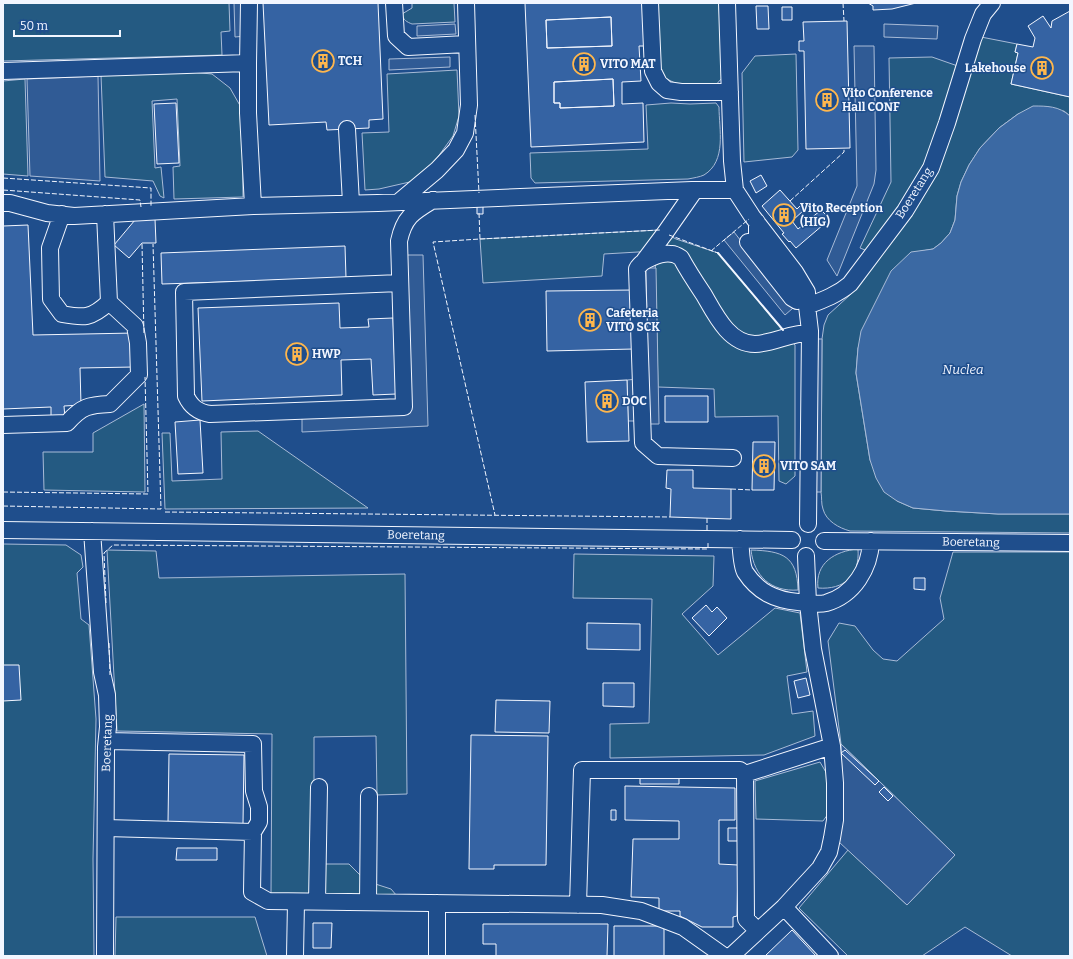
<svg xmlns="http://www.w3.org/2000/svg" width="1073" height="959" font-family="Bitter,serif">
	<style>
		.green { fill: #245a82; stroke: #a8bbd7 }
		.parking { fill: #305b95; stroke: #a8bbd7 }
		.water { fill: #3b69a3; stroke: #a8bbd7 }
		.building { fill: #3563a3; stroke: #f2f6ff; fill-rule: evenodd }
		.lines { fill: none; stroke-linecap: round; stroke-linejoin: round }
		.minor-casing { stroke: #f2f6ff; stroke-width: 18 }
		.minor { stroke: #1f4e8c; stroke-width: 16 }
		.fence { stroke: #f2f6ff; stroke-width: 1; stroke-dasharray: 5 2; stroke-linecap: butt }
		.wall { stroke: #f2f6ff; stroke-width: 2 }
		.labels { text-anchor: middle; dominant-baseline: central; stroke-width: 3; stroke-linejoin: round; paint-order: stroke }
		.poi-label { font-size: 12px; font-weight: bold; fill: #f2f6ff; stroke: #1f4e8c; text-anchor: start }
		.street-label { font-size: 12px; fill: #f2f6ff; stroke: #1f4e8c }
		.water-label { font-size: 13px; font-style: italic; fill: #f2f6ff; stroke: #1f4e8c }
	</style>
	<rect width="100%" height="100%" fill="#1f4e8c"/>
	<!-- green -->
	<path class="green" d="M3,3H229L230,31L221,32L222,55L3,61Z
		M412,3H454L455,22L412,24C407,22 403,20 402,14L412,8Z
		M655,3H719L722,78L714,87L679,85L665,78L657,61Z
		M981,37L1017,44L1015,52L1018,53L1011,84L1070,97V116L1064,111L1018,114L999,128L980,148L969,165L961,182L957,196L955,220L950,233L941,243L933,249L911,253L858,348L856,373L870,460L897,501L913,508L946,511L998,514H1070V533L850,531C839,528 826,521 823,509C821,504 822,497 821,492L822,339L824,325L828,315L851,294L880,256L860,248L891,182L889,58L932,57L972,71Z
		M796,54L798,150L792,157L744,162L742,73L755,56Z
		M457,70L459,116L453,136L432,165L414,181L379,189L365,190L362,133L389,132L387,74Z
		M191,72L212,74L230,88L242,109L243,197L174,199L173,167L180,166L177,99L152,101L155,168L161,167L164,198L160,196L153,181L105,177L101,75Z
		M25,79L28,176L3,174V81Z
		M671,103L690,104L716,103L719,107C719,129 727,161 704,175C700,177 693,178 688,179L535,183L531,178L530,153L648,149L646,105Z
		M659,230L676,239L718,253L795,345V476L786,484L779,481L778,416L715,417L714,389L658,387L655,251L604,254L602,276L483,283L480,239Z
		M144,404L145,492L44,490L43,452H93V433Z
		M258,431L368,508L165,509L162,433H170L172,481L222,479L221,432Z
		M3,544L66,545L81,555L83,567L77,573L81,619L89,625L96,719L93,859L94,956H3Z
		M858,549C860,576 844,590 818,588C815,563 835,551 858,549Z
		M107,550L156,551L159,578L405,574L407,794L377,795L376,736L314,737V864H349L366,881L391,889L397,896L271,894L272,734L117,731Z
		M751,550C783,551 797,556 798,590C771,592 754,576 751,550Z
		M953,552H1070V956H1012L965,927L922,956H848L799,908L848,850L907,905L955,855L841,744L828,641L839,623L855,626L873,650L883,659L897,661L944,619L940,598Z
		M574,554L714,556L713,586L682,614L718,655L775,608L800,613L807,672L787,676L792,714L813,711L815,736L764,755L610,758V724L649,723L652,599L573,598Z
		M820,762L827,774L828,814L823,821L756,819L755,781Z
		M116,917H255L267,956H115Z"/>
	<!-- parking -->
	<path class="parking" d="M234,3H245L246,36L235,37Z
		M455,24L456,34L417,36V26Z
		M884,24L938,26L937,39L884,37Z
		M854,46H874L876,170L874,184L837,276L827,260L857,186Z
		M450,57V67L389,70V59Z
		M98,76L100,181L30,176L27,79Z
		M734,232L793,308L785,315L724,240Z
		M399,255H423L428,426L302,432V411L403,407Z
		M646,268H656L659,424H649Z
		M816,339H822L821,492H814Z
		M638,379L639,421H628L627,380Z
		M841,744L955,855L907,905L839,842L842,823L843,800Z"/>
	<!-- water -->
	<path class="water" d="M1033,106C1047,106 1059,106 1070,116V514H998L946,511L913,508L897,501L884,492L876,478L870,460L856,373L858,348L861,331L891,271L911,252L933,249L941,243L950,233L955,220L957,196L961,182L969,165L980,148L999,128L1018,114Z"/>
	<!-- building -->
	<path class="building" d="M263,3H378L383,119L369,120V128L327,130L326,122L269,125Z
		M525,3H644L645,46H639L641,81L622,82V104L643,103L644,142L531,147ZM611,17L612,46L547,48L546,20ZM613,79L614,106L560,108V103H554V82Z
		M868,3H916L892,9L873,10V6Z
		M756,6H768L769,29H757Z
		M782,7H792V20H782Z
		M1070,11V97L1011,84L1018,53L1015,52L1017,44L1033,47L1035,38L1028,26L1043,16L1051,28L1052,21Z
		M611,17L612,46L547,48L546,20Z
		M847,21L850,148L806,149L804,51H799V41H804L803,22Z
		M613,79L614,106L560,108V103H554V82Z
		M176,103L179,163L157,164L154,104Z
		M761,175L767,186L756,193L750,181Z
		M780,190L797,209L800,206L804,210L792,221L798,229L821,210L830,219L796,248L790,241L789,242L782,234L784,233L762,206Z
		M477,203H483V214H477Z
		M155,219L156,243H142L129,258L114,245L135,220Z
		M28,225L33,335L134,333V367L80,368L81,405L64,406L65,418L51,419V407L3,409V226Z
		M345,246L346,278L162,284L161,253Z
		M633,290L634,349L547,351L546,291Z
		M339,303L340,328L369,327L368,319L393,318L396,394L373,395L371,359L341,360L342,395L202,401L198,308Z
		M627,380L629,441L587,442L585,382Z
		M665,396H708V422H665Z
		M200,420L203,473L178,474L175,422Z
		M753,442H775L774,490H752Z
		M667,470H693V488L731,489V519L670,517L671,489L666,488Z
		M914,578H925V590L914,589Z
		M706,605L712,612L717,607L727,618L709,636L692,618Z
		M587,623L640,624V650L587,649Z
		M3,665H19L21,700L3,701Z
		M806,678L810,695L798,698L794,681Z
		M603,683H634V707L603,706Z
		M496,700L550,701L549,733L495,732Z
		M471,735L548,736L546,865H494V869H469Z
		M845,750L879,781L875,785L841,753Z
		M169,754L244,755L243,824L168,823Z
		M640,777L679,778V784H640Z
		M625,786L735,788V820H719V864L738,865L737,916L733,917V927H702L680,916V911H659V898L631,897L633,839H679V821L625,820Z
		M884,787L893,796L888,801L879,792Z
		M611,810H616V820H611Z
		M728,828H741V841H728Z
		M177,848H217V860H176Z
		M313,923H332L331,948H313Z
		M483,924H608L607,956H496V944H483Z
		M614,926H664V956H614Z
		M792,930L816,956H765Z"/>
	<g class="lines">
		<!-- minor casing -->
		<g class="minor-casing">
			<path id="minor" d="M394,3L396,36L408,47L466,44
				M650,3L653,71L659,83L667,90L681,92H730
				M727,3L732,161L735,190L752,216L795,272L807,292V306L790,277L757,235V222
				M248,63L249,3
				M3,71L248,63V113L253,206
				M347,129L351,203
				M400,201L437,170L456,150L465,133L469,105L466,3
				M3,203H10L47,213L74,216L253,206L378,203L692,190H735
				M62,214L50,248L51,299L62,314C84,318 91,319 109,302L105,214
				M748,242L792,298L797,301
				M644,261L665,233L695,190
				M400,283L184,292L186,396C191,407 198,412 210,414L404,407L399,241C404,217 413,212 433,200
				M3,425L67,423C82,406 89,405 110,404L139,375L138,343L135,326L109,302
				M733,458L658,456L643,443L637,269C641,260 662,252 672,254C675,254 678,256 681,258C688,271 696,283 704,295C715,314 729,344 755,344C775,343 789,333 810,333
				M808,524L810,331L807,306C823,300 837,295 850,284L905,211L931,168L947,123L973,39L983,14L992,3
				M3,530L792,540
				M92,531L102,672L107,695L108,727L106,747L105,956
				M740,539C741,547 741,565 745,572C758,592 775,600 798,602C807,603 818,605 826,603C854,595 870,568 871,541
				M824,541L1070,543
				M107,741L253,744L254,791L259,807V822L253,832L252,892L268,901L602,905L641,911L683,927L724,956
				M745,774L832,746
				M106,828L253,832
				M317,902L319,787
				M368,902L369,796
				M578,905L582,770H740L745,774L746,919L758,931
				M784,907L830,956
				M295,956L296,902
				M437,956V903
				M731,956L784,907L820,868L829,852L832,838L835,820V783L832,746L813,649L808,603L806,556"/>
		</g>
		<!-- minor -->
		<use href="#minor" class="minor"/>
		<!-- fence -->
		<path class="fence" d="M843,3L844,21
			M475,115L479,193
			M3,178L151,188V206
			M3,190L140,200L141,207
			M790,201L844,152V148
			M479,213L480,239L433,242L495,515
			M669,235L718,253
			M480,239L660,230
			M142,244L144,335
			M711,251L749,219
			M731,489L752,490
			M3,492L148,494L145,377
			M3,506L161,509L153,244
			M165,512L670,517
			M707,518V532
			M106,603L104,553L113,545L708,549V542
			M109,643L110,675"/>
		<!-- wall -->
		<path class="wall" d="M718,253L783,330"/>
	</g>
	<!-- icons -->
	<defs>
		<g id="building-ring" transform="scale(1.15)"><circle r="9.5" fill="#1f4e8c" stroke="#ffb74d" stroke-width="1.5"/><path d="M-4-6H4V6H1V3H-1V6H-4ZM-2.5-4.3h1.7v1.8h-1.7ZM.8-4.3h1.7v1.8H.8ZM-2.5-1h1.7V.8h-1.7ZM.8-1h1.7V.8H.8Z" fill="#ffb74d"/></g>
	</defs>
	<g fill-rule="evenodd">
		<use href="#building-ring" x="323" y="61"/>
		<use href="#building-ring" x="584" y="64"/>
		<use href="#building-ring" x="1042" y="68"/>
		<use href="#building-ring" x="827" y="100"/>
		<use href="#building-ring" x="784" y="215"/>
		<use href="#building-ring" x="590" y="320"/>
		<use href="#building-ring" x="297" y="354"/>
		<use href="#building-ring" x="607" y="401"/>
		<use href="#building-ring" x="764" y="466"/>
	</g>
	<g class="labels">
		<!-- poi labels -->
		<g class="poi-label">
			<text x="338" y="61">TCH</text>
			<text x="600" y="64">VITO MAT</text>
			<text x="1026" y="68" text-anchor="end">Lakehouse</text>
			<text x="842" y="93">Vito Conference<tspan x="842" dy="14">Hall CONF</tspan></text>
			<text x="800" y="208">Vito Reception<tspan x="800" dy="14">(HIG)</tspan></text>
			<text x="606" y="313">Cafeteria<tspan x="606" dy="14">VITO SCK</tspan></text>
			<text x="312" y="354">HWP</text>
			<text x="622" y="401">DOC</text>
			<text x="780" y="466">VITO SAM</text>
		</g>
		<!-- street labels -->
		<g class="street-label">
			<text transform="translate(914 193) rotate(-58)">Boeretang</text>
			<text transform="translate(416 535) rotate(1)">Boeretang</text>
			<text transform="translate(971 542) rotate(1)">Boeretang</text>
			<text transform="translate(107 743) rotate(-88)">Boeretang</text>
		</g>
		<!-- water labels -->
		<g class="water-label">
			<text x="963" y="369">Nuclea</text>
		</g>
	</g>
	<!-- border -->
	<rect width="1073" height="959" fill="none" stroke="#f2f6ff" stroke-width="8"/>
	<!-- scale -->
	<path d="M14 30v6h106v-6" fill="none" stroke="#f2f6ff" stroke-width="2"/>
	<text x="20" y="30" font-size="12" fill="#f2f6ff" stroke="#1f4e8c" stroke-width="3" paint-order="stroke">50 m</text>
</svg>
